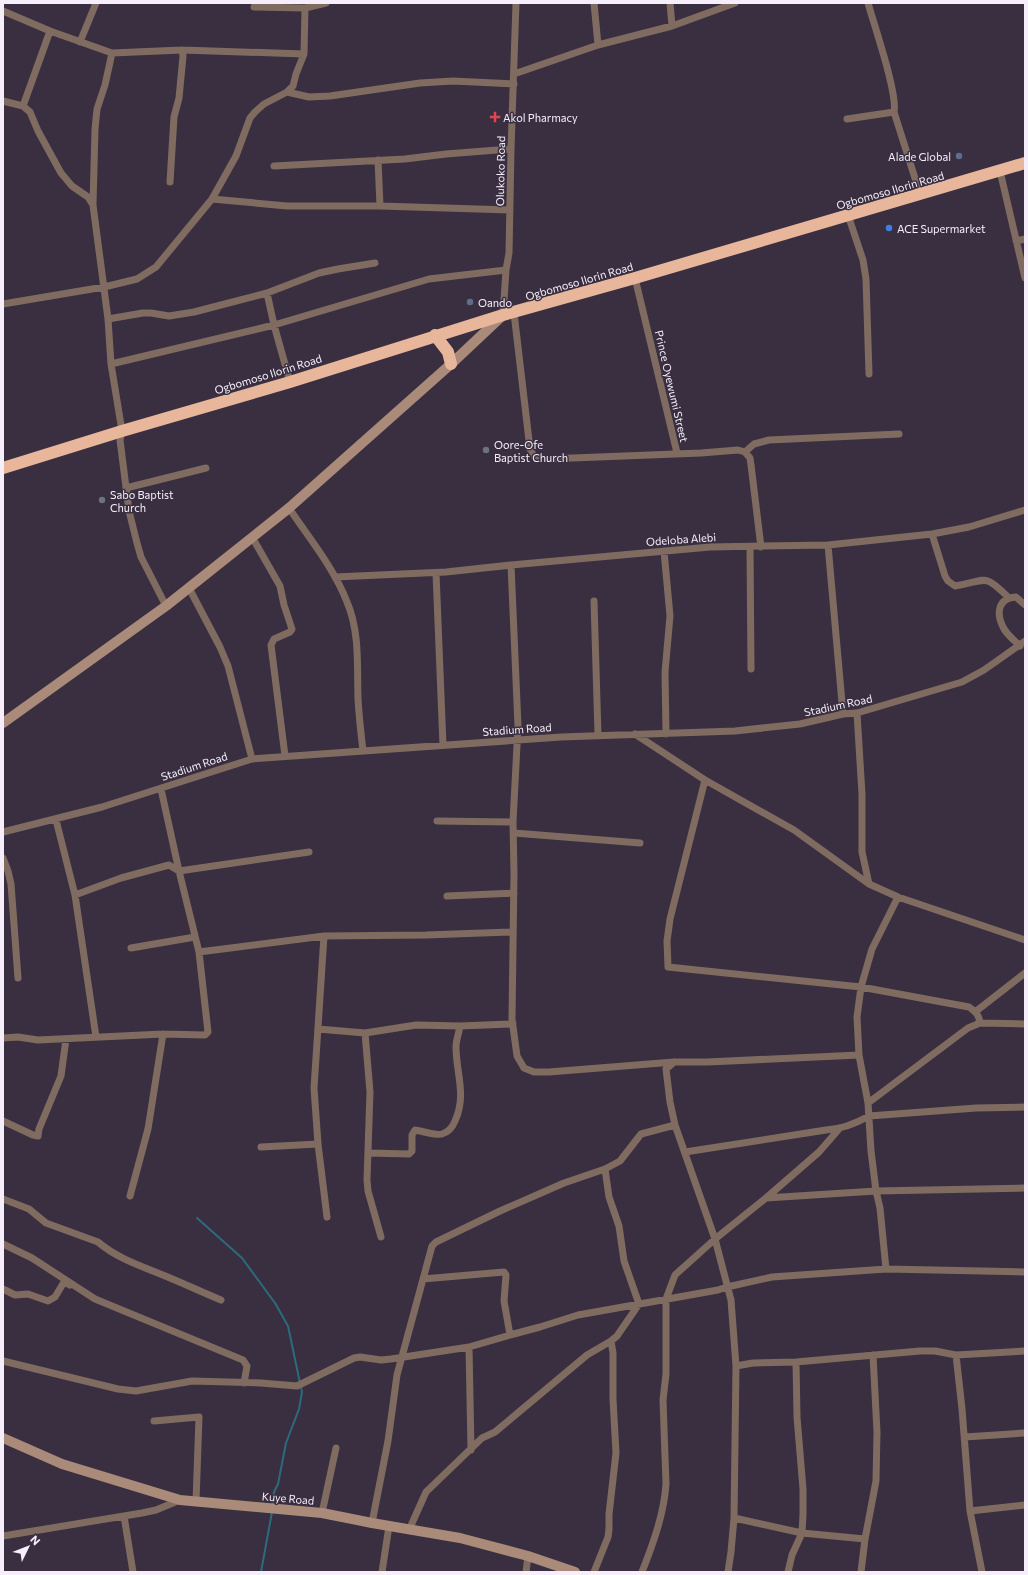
<svg xmlns="http://www.w3.org/2000/svg" width="1028" height="1575" font-family="Commissioner,sans-serif">
	<style>
		.lines { fill: none; stroke-linecap: round; stroke-linejoin: round }
		.stream { stroke: #2c6b7d; stroke-width: 2 }
		.street { stroke: #806b60; stroke-width: 7 }
		.secondary { stroke: #aa8a78; stroke-width: 10 }
		.highway { stroke: #e8b69b; stroke-width: 12 }
		.health-dot { fill: #e0444e; stroke: #392f40; stroke-width: 1.5 }
		.service-dot { fill: #5c6f8a; stroke: #392f40; stroke-width: 1.5 }
		.shop-dot { fill: #3f7fe0; stroke: #392f40; stroke-width: 1.5 }
		.worship-dot { fill: #6b7280; stroke: #392f40; stroke-width: 1.5 }
		.labels { text-anchor: middle; dominant-baseline: central; stroke-width: 3; stroke-linejoin: round; paint-order: stroke }
		.poi-label { font-size: 11px; fill: #f6effb; stroke: #392f40; text-anchor: start }
		.street-label { font-size: 11px; fill: #f6effb; stroke: #392f40 }
	</style>
	<rect width="100%" height="100%" fill="#392f40"/>
	<g class="lines">
		<!-- stream -->
		<path class="stream" d="M197,1218L242,1258L275,1303L288,1326L300,1383
			M272,1506L274,1492L278,1484L286,1443L299,1409L302,1392L301,1387
			M261,1572L272,1512"/>
		<!-- street -->
		<path class="street" d="M594,3L598,45
			M670,3L672,26
			M868,3C874,25 898,94 894,112L920,194
			M254,7L305,8L326,3
			M3,11L50,31L112,53L182,50L304,54
			M80,42L96,3
			M112,53L105,85L97,109L95,129L93,205L108,319L111,364L122,431L120,440L129,511L137,543L141,557L166,606
			M514,74L598,45L672,26L735,3
			M287,92L309,97L330,96L420,83L453,81L514,84
			M3,101L23,106L30,112L38,131L61,173L72,186L88,197L93,205
			M23,106L50,31
			M847,119L894,112
			M378,160L380,206
			M274,166L405,159L446,154L511,149
			M1000,171L1025,278
			M170,182L174,117L179,98L183,56L182,50
			M212,199L287,206H380L510,210
			M848,215L863,260L866,279L869,374
			M1016,241L1025,239
			M635,278L677,453
			M267,293L274,325L290,382
			M3,304L104,287L137,279L156,267L212,199L236,156L250,118L255,112L264,104L287,92L293,86L296,74L304,54L305,8
			M514,313L530,449L534,456L540,459H547L701,453L738,450L745,452L750,458L751,465L761,547
			M503,315L506,270L509,253L511,149L516,3
			M108,319L143,313H151L169,316L194,312L267,293L319,273L338,269L375,263
			M111,364L274,325L429,279L506,270
			M745,452L754,444L769,440L899,434
			M126,488L206,468
			M289,508C309,538 334,568 347,602C360,632 357,667 358,699C359,716 361,734 363,751
			M932,534L945,576L948,581L955,586C987,581 983,572 1008,597
			M252,537L280,586L284,605L292,629L290,632L274,639L271,645L285,756
			M828,545L843,714
			M750,547L751,669
			M664,551L670,616L665,672L666,734
			M511,565L518,726L513,822L514,873L512,1019L517,1056L524,1068L534,1072H549L674,1062H707L859,1055
			M436,573L443,745
			M335,577L446,572L511,565L710,547L828,545L932,534L969,527L1025,510
			M189,588L220,647L228,666L252,759
			M594,601L598,735
			M1020,646C1014,640 1006,634 1003,627C996,613 998,598 1016,597L1025,605
			M857,713L862,794V852L869,884
			M635,734L705,780L794,830L869,884L898,897L1025,940
			M705,780L670,919L667,941L668,967L861,987L969,1007C976,1012 979,1015 980,1023
			M56,820L75,895L96,1037
			M437,821L513,822
			M3,832L102,807L252,759L561,737L735,731L800,724L843,714L857,713L962,682L984,670L1025,641
			M514,833L640,843
			M3,858L8,871L11,884L18,978
			M75,895L121,878L169,865L179,871L309,852
			M447,896L514,893
			M324,936L314,1088L318,1144L327,1217
			M131,948L195,937
			M199,952L324,936L426,935L513,932
			M975,1012L1025,973
			M318,1029L365,1033L416,1025L460,1026L513,1024
			M365,1033L370,1092L367,1180L368,1191L381,1237
			M3,1038L18,1037L38,1040L163,1034L205,1035L208,1032L199,952L179,871L161,789
			M674,1062L666,1069L670,1102L675,1125L715,1239L731,1300L736,1366L734,1518L731,1552L728,1572
			M868,1103L968,1028L980,1023L1025,1024
			M3,1121L33,1135L38,1136L39,1129L61,1076L66,1039
			M261,1147L318,1144
			M685,1152L826,1130C842,1129 855,1124 869,1116L976,1108L1025,1107
			M368,1153L409,1154L412,1151V1135L415,1130C423,1131 435,1136 442,1134C449,1132 453,1126 455,1121C467,1095 456,1073 456,1047C456,1040 459,1033 460,1026
			M130,1196L148,1129L163,1034
			M766,1198L876,1191L1025,1188
			M3,1199L29,1209L46,1223L98,1242C119,1260 145,1267 170,1278C187,1285 204,1293 221,1300
			M3,1244L32,1258L95,1299L243,1360L247,1366L244,1383
			M886,1269L880,1208L876,1191L871,1151L868,1103L859,1055L857,1017L861,987L872,949L898,897
			M423,1279L504,1272L506,1275L504,1301L510,1335
			M3,1289L15,1295L28,1294L48,1301L55,1297L64,1282L70,1285
			M469,1347L471,1450
			M956,1355L962,1409L970,1511L982,1572
			M3,1361L118,1389L136,1391L192,1381L261,1383L297,1386L354,1358L360,1357L381,1360L391,1359L469,1347L510,1335L540,1327L578,1315L718,1290L727,1287L772,1277L886,1269L1025,1272
			M736,1366L753,1363L796,1362L920,1351H935L956,1355L1025,1351
			M154,1421L199,1417L196,1501
			M965,1437L1025,1433
			M970,1511L1025,1505
			M322,1513L336,1448
			M124,1516L133,1572
			M734,1518L802,1533L865,1539
			M372,1523L388,1441L397,1375L432,1246L436,1242L500,1211L564,1183L605,1169L620,1161L641,1134L675,1125
			M409,1530L426,1492L482,1438L495,1432L587,1355L611,1341L617,1336L639,1304L624,1261L619,1226L609,1197L605,1169
			M3,1536L142,1513L156,1510L180,1500
			M382,1572L389,1526
			M526,1572L528,1556
			M594,1572L608,1537L609,1529V1514L616,1453L613,1399V1353L611,1341
			M642,1572C653,1544 664,1514 666,1484L663,1400L666,1374V1299L675,1275L715,1239L766,1198L819,1152L839,1129
			M788,1572L792,1555L802,1533L803,1514V1489L797,1417L796,1362
			M861,1572L865,1539L876,1481L877,1432L873,1355"/>
		<!-- secondary -->
		<path class="secondary" d="M3,723L166,606L289,508L451,364L502,316
			M3,1438L62,1464L180,1500L322,1513L372,1523L460,1538L528,1556L575,1572"/>
		<!-- highway -->
		<path class="highway" d="M435,335L448,352L451,364
			M3,468L122,431L290,382L503,315L635,278L1025,163"/>
	</g>
	<!-- markers -->
	<path class="health-dot" d="M493 111h4v4h4v4h-4v4h-4v-4h-4v-4h4z"/>
	<g class="service-dot">
		<circle cx="959" cy="156" r="4"/>
		<circle cx="470" cy="302" r="4"/>
	</g>
	<circle class="shop-dot" cx="889" cy="228" r="4"/>
	<g class="worship-dot">
		<circle cx="486" cy="450" r="4"/>
		<circle cx="102" cy="500" r="4"/>
	</g>
	<g class="labels">
		<!-- poi labels -->
		<g class="poi-label">
			<text x="503" y="117">Akol Pharmacy</text>
			<text x="951" y="156" text-anchor="end">Alade Global</text>
			<text x="897" y="228">ACE Supermarket</text>
			<text x="478" y="302">Oando</text>
			<text x="494" y="444">Oore-Ofe<tspan x="494" dy="13">Baptist Church</tspan></text>
			<text x="110" y="494">Sabo Baptist<tspan x="110" dy="13">Church</tspan></text>
		</g>
		<!-- street labels -->
		<g class="street-label">
			<text transform="translate(500 171) rotate(-89)">Olukoko Road</text>
			<text transform="translate(890 190) rotate(-16)">Ogbomoso Ilorin Road</text>
			<text transform="translate(579 281) rotate(-16)">Ogbomoso Ilorin Road</text>
			<text transform="translate(268 374) rotate(-17)">Ogbomoso Ilorin Road</text>
			<text transform="translate(672 386) rotate(77)">Prince Oyewumi Street</text>
			<text transform="translate(681 539) rotate(-4)">Odeloba Alebi</text>
			<text transform="translate(838 705) rotate(-12)">Stadium Road</text>
			<text transform="translate(517 729) rotate(-4)">Stadium Road</text>
			<text transform="translate(194 766) rotate(-18)">Stadium Road</text>
			<text transform="translate(288 1498) rotate(5)">Kuye Road</text>
		</g>
	</g>
	<!-- border -->
	<rect width="1028" height="1575" fill="none" stroke="#f6effb" stroke-width="8"/>
	<!-- north arrow -->
	<g transform="translate(28 1547) rotate(47)" stroke="#392f40" stroke-width="3" paint-order="stroke">
	<path d="M0-3L7 15L0 10L-7 15Z" fill="#f6effb"/>
	<text y="-6" font-size="11" font-weight="bold" text-anchor="middle" fill="#f6effb">N</text>
	</g>
</svg>
